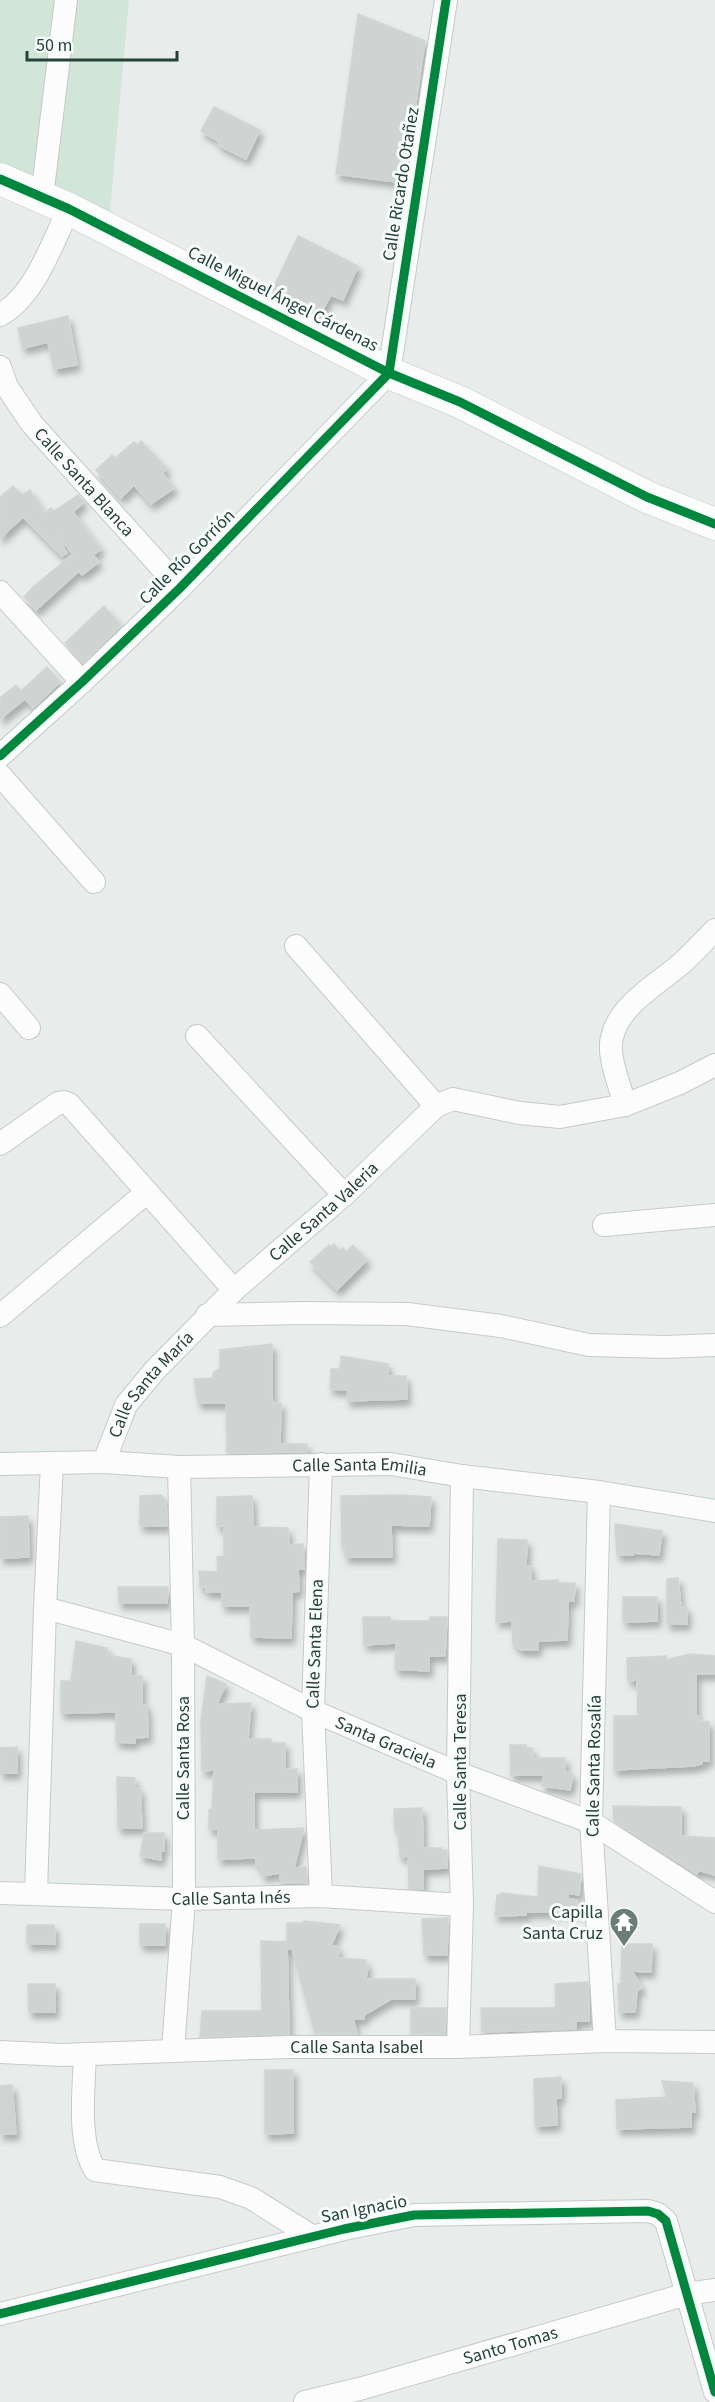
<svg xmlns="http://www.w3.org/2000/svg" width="715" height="2402" font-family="'Source Sans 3',sans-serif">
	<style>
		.green { fill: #d1e6d8 }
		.building { fill: #cfd4d2; stroke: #d1d6d4; stroke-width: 1.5; filter: url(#shadow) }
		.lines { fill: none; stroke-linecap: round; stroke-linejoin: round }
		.street-casing { stroke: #c5cac8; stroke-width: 24 }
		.secondary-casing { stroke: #c3cbc8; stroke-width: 33 }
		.street { stroke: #fcfcfc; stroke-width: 22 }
		.secondary { stroke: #fcfcfc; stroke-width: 32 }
		.cycleway-casing { stroke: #f7fbf9; stroke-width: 13 }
		.cycleway { stroke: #00873e; stroke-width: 9 }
		.labels { text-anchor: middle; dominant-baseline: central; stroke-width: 6; stroke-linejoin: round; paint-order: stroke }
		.street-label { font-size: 18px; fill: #24423a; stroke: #f7fbf9 }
		.poi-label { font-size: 18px; fill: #24423a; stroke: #f7fbf9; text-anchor: end }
	</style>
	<defs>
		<filter id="shadow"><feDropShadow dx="3.5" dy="6" stdDeviation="3" flood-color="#0004"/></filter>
	</defs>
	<rect width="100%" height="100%" fill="#e8edeb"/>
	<!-- green -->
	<path class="green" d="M0,0H129L108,233L0,180Z"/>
	<!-- building -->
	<path class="building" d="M358,14L425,41L404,183L336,174Z
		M214,107L260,130L246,159L218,145L220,142L201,131Z
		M298,236L358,266L343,300L331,295L321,313L272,291Z
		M68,316L77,365L54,369L48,342L23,348L18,328Z
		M141,441L167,469L162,473L174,488L151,504L134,485L121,498L96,470L112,455L115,458L134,442L137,445Z
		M13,486L22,495L30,490L44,514L51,508L54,511L78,495L84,502L73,512L101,549L93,555L99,562L82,575L79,571L36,610L24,597L33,587L73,554L56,534L67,553L62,556L23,517L0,538V497Z
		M104,606L121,626L83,663L65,643Z
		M47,667L60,682L33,708L25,699L0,719V698L16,685L21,691Z
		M334,1244L340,1251L343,1248L346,1252L353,1245L367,1260L337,1290L310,1262L329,1245L331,1247Z
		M272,1344V1397L273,1403H281L280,1444H307V1452L227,1453L226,1403H198L194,1379L213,1378V1373L220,1368V1350Z
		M341,1356L388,1364V1376H406L407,1399L347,1401L348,1390L330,1389L331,1369H340Z
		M161,1495L166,1500L167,1526H140V1496Z
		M401,1495L431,1497L429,1526L391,1525L392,1557H345V1547H342L341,1496Z
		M252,1496L253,1527L288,1528L289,1545L303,1544L304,1569H298L299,1591L292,1592L291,1638L251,1637L250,1606H222V1592H206V1587H200L199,1571L218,1572L217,1557L224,1556V1526H217V1497Z
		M28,1516L29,1557L0,1558V1517Z
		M615,1524L662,1531L659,1555L632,1553L633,1555H617Z
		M498,1539L527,1540L526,1566H531V1581L558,1580V1583H575L574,1601H568L567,1640L538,1641V1650H522L517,1648V1644H513L512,1621L496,1622Z
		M678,1578L681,1608L687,1607V1624H667V1579Z
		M118,1587H168L167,1603H119Z
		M623,1597H657V1621L623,1622Z
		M363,1617H390L391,1621H430V1617H447L445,1656H429V1671L395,1669L396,1643L364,1645Z
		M76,1641L107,1648V1655L131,1659V1676H142V1705H147L148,1737L135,1738V1743L116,1742V1712L61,1713V1681H71Z
		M689,1654L715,1656V1674H696V1716H699V1721L709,1722V1761H702V1764L692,1766L614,1770V1716H638L637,1680L628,1681L627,1658L666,1656V1660Z
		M207,1676L226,1684L217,1704L251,1703L248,1739H271V1743H285V1769H297V1792H254V1830L304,1828L294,1868L306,1867L307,1883H281L280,1873L262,1876L261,1866H256V1858L218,1859V1829H209V1810L212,1809L214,1770L202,1771L201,1721Z
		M510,1745H526V1748H532L533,1758H565V1772L573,1774L570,1790L542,1786L544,1775H511Z
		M17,1747V1773H0V1748Z
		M117,1777L135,1778L134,1788H140L142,1828H118Z
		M613,1806L681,1807V1836L715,1838V1875L698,1870L697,1874L614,1821Z
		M422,1808L423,1848H441V1850H447V1868L423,1869V1889L409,1888L408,1856L400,1857L398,1831H395L394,1809Z
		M144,1833H164V1851H161V1860L140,1856Z
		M539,1866L581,1874L579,1895L568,1893V1899L577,1900L576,1912H526V1915L495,1916L497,1895H501V1893L538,1897Z
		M448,1918L447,1955H424L422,1919Z
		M304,1921L340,1925L331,1946L339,1947L338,1958L366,1960L365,1966H368L366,1979H415V1999H391L364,2015V2019H353L357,2034H315L292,1948L287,1949V1923H303Z
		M140,1924H165V1945H140Z
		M27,1925H54L55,1944H27Z
		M261,1941L287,1942L289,2034L200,2037L202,2011H262Z
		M622,1944H652L651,1972L632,1971L642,1988L637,1991L635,2012H619L618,1984H621Z
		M588,1982L589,2021H576V2029L482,2032L481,2008H556L555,1984Z
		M28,1984H55V2012H29Z
		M411,2008H446L445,2034H411Z
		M265,2070H293V2133L265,2134Z
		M561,2077V2098H556L557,2125L535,2126L534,2079Z
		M662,2081L693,2083L695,2112H691V2127L617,2129L616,2100L667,2097Z
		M12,2085L16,2134H0V2086Z"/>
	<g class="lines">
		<!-- street casing -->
		<g class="street-casing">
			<g id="street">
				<path d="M42,197L66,0"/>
				<path d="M0,315C35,296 52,243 69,209"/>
				<path id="s1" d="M0,367L7,387L32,424L180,588"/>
				<path d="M0,592L82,682"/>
				<path d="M0,756L82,682L180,588L389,373L446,0"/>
				<path d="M0,775L94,882"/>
				<path d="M296,946L436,1106"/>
				<path d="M0,994L29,1028"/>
				<path d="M197,1036L344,1195"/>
				<path d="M625,1105C620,1085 607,1057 612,1037C620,1004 658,984 682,963C693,953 704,941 715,930"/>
				<path d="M0,1144L58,1103L64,1102L69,1104L234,1290"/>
				<path d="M604,1225L715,1215"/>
				<path d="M207,1315L303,1313L407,1314L501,1326L589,1345L665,1347L715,1345"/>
				<path d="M0,1316L147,1192"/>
				<path id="s2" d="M104,1462L126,1405L155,1370L234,1290L344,1195L436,1106L453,1099L520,1113L560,1117L625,1105L680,1083L715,1065"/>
				<path id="s3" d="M0,1464L104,1462L179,1467L391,1464L462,1476L599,1492L715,1511"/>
				<path d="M321,1464L313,1711L321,1896"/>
				<path d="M599,1492L591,1822L605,2041"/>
				<path id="s4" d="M45,1608L183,1645L313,1711L458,1773L591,1822L715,1902"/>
				<path id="s5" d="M0,1893L184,1899L321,1896L462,1905"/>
				<path d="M36,1893L45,1608L52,1463"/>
				<path d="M458,2047L462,1905L458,1773L462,1476"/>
				<path d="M173,2050L184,1899L183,1645L179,1467"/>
				<path id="s6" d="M0,2052L62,2055L287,2047H458L605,2041L715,2042"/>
				<path d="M85,2054C84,2088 77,2141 95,2170L220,2187L251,2198L313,2237"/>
				<path d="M0,2314L344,2229L414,2215L648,2211L658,2214L666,2221L715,2392"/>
				<path id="s7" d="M305,2402L363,2388L687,2294L715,2290"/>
			</g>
		</g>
		<!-- secondary casing -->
		<g class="secondary-casing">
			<path id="secondary" d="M0,179L69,209L389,373L460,402L647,497L715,524"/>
		</g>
		<!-- street -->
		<use href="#street" class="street"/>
		<!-- secondary -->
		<use href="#secondary" class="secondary"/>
		<!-- cycleway casing -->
		<g class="cycleway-casing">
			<path id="cycleway" d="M0,179L69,209L389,373L460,402L647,497L715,524
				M0,756L82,682L180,588L389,373L446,0
				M0,2314L344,2229L414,2215L648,2211L658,2214L666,2221L715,2392"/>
		</g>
		<!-- cycleway -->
		<use href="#cycleway" class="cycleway"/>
	</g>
	<!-- icons -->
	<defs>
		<g id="temple-pin" transform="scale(1.5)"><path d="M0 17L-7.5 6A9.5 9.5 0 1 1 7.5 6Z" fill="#697e78" stroke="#f7fbf9"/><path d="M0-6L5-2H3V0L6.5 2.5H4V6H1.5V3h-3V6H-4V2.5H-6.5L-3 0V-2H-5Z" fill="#fff"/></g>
	</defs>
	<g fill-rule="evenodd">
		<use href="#temple-pin" x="624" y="1922"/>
	</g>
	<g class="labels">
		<!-- street labels -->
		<g class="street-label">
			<text transform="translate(401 184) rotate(-81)">Calle Ricardo Otañez</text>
			<text transform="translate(283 299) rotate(27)">Calle Miguel Ángel Cárdenas</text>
			<text stroke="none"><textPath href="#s1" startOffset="144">Calle Santa Blanca</textPath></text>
			<text transform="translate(187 557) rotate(-45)">Calle Río Gorrión</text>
			<text stroke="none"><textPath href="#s2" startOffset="338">Calle Santa Valeria</textPath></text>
			<text stroke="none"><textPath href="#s2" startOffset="92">Calle Santa María</textPath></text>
			<text stroke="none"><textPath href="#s3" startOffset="360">Calle Santa Emilia</textPath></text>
			<text transform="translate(315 1644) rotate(-88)">Calle Santa Elena</text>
			<text stroke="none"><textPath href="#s4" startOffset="368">Santa Graciela</textPath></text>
			<text transform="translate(183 1758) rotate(-90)">Calle Santa Rosa</text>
			<text transform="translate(460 1762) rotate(-90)">Calle Santa Teresa</text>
			<text transform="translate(594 1766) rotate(-89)">Calle Santa Rosalía</text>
			<text stroke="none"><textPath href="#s5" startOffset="231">Calle Santa Inés</textPath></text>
			<text stroke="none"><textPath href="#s6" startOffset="357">Calle Santa Isabel</textPath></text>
			<text transform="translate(364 2209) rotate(-11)">San Ignacio</text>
			<text stroke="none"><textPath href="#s7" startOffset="213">Santo Tomas</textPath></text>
		</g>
		<!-- poi labels -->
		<g class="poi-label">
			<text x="603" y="1912">Capilla<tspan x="603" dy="21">Santa Cruz</tspan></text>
		</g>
	</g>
	<!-- scale -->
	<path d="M27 51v9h150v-9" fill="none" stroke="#24423a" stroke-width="3"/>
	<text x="36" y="51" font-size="18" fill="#24423a" stroke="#f7fbf9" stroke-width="4.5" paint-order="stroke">50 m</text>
</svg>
